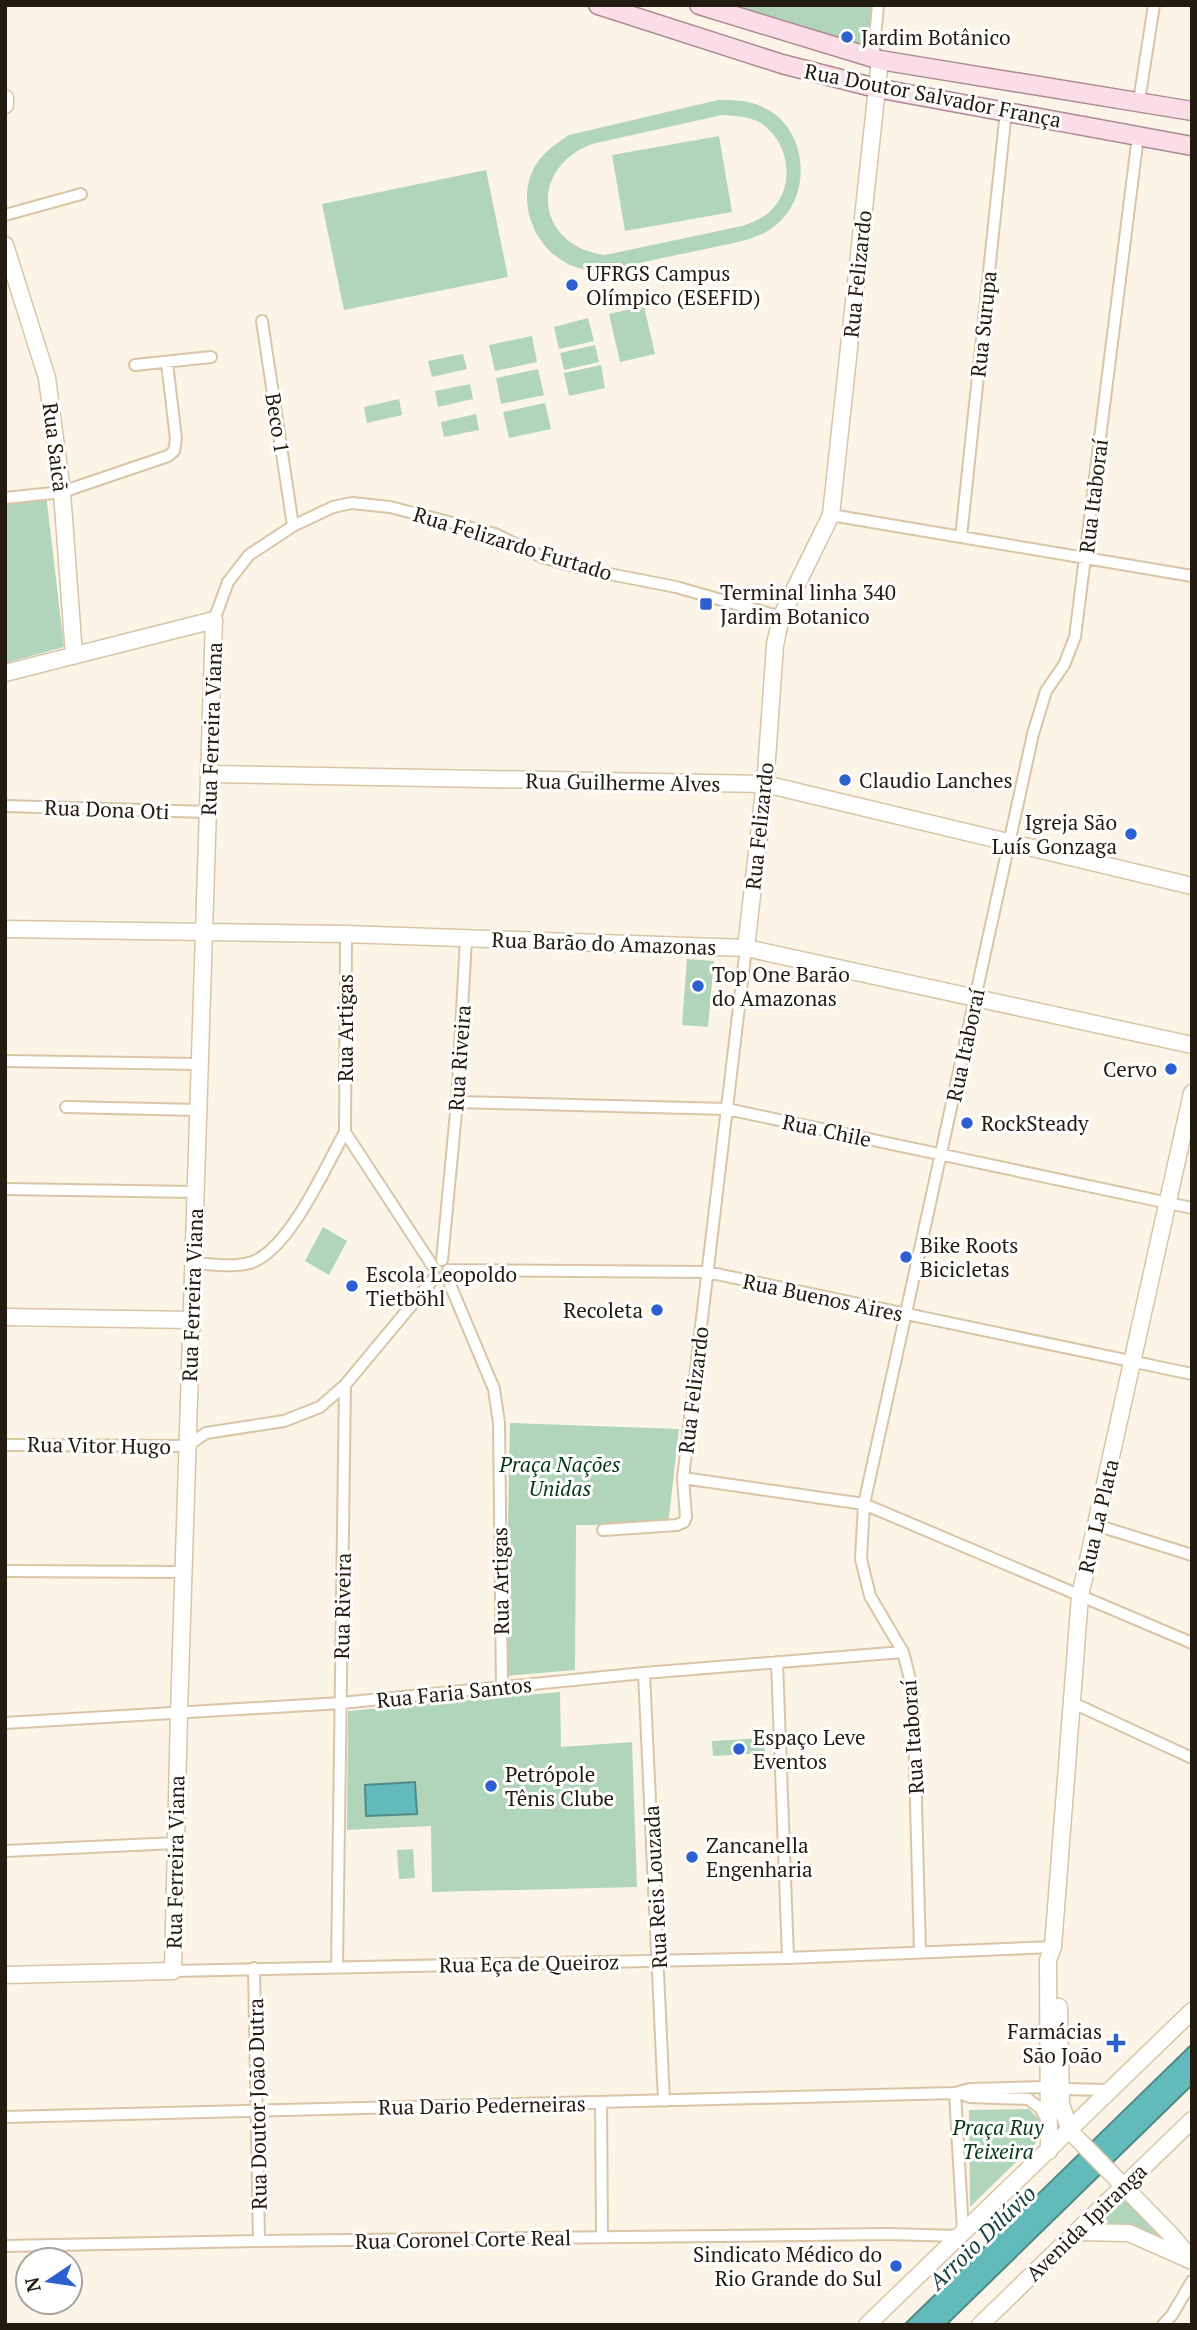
<svg xmlns="http://www.w3.org/2000/svg" width="1197" height="2330" font-family="'PT Serif',serif">
	<style>
		.green { fill: #b1d5ba; fill-rule: evenodd }
		.water { fill: #62baba; stroke: #4f8a87; stroke-width: 2 }
		.lines { fill: none; stroke-linecap: round; stroke-linejoin: round }
		.street-casing { stroke: #d9c5a5; stroke-width: 14 }
		.secondary-casing { stroke: #d9c5a5; stroke-width: 19 }
		.primary-casing { stroke: #ad8a92; stroke-width: 21 }
		.street { stroke: #fff; stroke-width: 10 }
		.secondary { stroke: #fff; stroke-width: 16 }
		.primary { stroke: #fadde8; stroke-width: 18 }
		.poi-dot { fill: #2d60ce; stroke: #fff; stroke-width: 2.5 }
		.labels { text-anchor: middle; dominant-baseline: central; stroke-width: 6; stroke-linejoin: round; paint-order: stroke }
		.poi-label { font-size: 21px; fill: #231b0f; stroke: #fff; text-anchor: start }
		.street-label { font-size: 21px; fill: #231b0f; stroke: #fff }
		.park-label { font-size: 21px; font-style: italic; fill: #07361b; stroke: #fff }
		.water-label { font-size: 23px; font-style: italic; fill: #174040; stroke: #fff }
	</style>
	<rect width="100%" height="100%" fill="#fcf4e7"/>
	<!-- green -->
	<path class="green" d="M736,5H872L867,51Z
		M718,100C735,100 750,100 765,108C812,132 813,206 766,232C750,241 729,244 710,248C677,255 644,262 611,269C604,270 596,271 589,270C541,265 510,204 537,163C546,150 557,143 569,135ZM722,115C735,116 747,116 759,122C788,139 796,182 774,207C766,217 754,222 742,226L605,255C536,246 527,169 592,144Z
		M719,136L732,212L625,231L612,155Z
		M486,170L508,277L344,310L322,204Z
		M644,306L655,354L620,362L609,314Z
		M588,318L594,341L559,349L554,327Z
		M532,336L537,362L495,371L489,345Z
		M595,345L599,362L564,370L560,353Z
		M463,354L467,369L432,377L428,361Z
		M601,365L605,388L569,396L564,373Z
		M538,369L544,395L501,404L496,378Z
		M470,384L473,399L438,407L435,391Z
		M399,399L402,415L367,423L364,407Z
		M545,403L551,429L509,438L503,412Z
		M476,414L479,430L444,437L441,422Z
		M46,494L64,647L5,663V498Z
		M687,959L714,961L708,1027L682,1025Z
		M323,1227L347,1241L329,1275L305,1261Z
		M510,1423L679,1429L668,1525H576L575,1670L505,1676Z
		M560,1692L561,1747L632,1742L637,1887L432,1892L431,1826L347,1830L348,1711Z
		M764,1738L765,1753L713,1756L712,1741Z
		M413,1849L415,1878L399,1879L397,1850Z
		M1029,2109L1041,2122L1042,2137L970,2207L969,2110Z
		M1125,2198L1178,2249L1095,2227Z"/>
	<!-- water -->
	<path class="water" d="M415,1782L417,1814L366,1816L365,1785Z
		M1192,2044V2085L946,2325H904Z"/>
	<g class="lines">
		<!-- street casing -->
		<g class="street-casing">
			<path id="street" d="M873,59L878,5
				M1139,101L1154,5
				M5,215L81,194
				M262,321L293,526
				M135,365L211,357
				M5,498L62,492L168,456L174,451L176,439L167,363
				M831,515L1192,576
				M961,537L1006,111
				M214,620L228,582L249,555L293,526L333,507L352,503L390,507L495,534L542,557L584,569L676,587L781,617
				M5,806L208,812
				M346,934L345,1132L432,1265
				M5,1061L199,1064
				M457,1102L727,1109L1192,1208
				M66,1107L198,1110
				M5,1189L196,1192
				M442,1260L457,1102L466,939
				M193,1263C212,1264 240,1269 257,1260C293,1241 325,1168 345,1132
				M448,1270L707,1272L1192,1374
				M446,1275L494,1389L499,1423L502,1687
				M5,1445L187,1446L206,1433L284,1421L320,1407L345,1385L435,1277
				M683,1478L864,1504L1192,1643
				M1096,1525L1192,1555
				M603,1530L677,1525L684,1522L686,1517L683,1478L746,948
				M5,1571L184,1572
				M777,1662L788,1958
				M644,1673L664,2101
				M1073,1703L1192,1758
				M5,1723L341,1703L644,1673L903,1652
				M5,1851L176,1843
				M920,1952L913,1691L903,1652L870,1596L861,1559L864,1504L1033,734L1046,691L1064,665L1075,637L1138,136
				M337,1967L345,1385
				M254,1968L259,2241
				M173,1971L788,1958L1053,1947
				M1060,2089L1111,2090
				M955,2093L963,2232
				M959,2093L970,2097L1028,2099L1040,2108L1047,2120
				M601,2102L602,2237
				M5,2117L955,2093L970,2089L1049,2087
				M5,2246L259,2241L888,2234L959,2236
				M1163,2325L1172,2315L1192,2281"/>
		</g>
		<!-- secondary casing -->
		<g class="secondary-casing">
			<path id="secondary" d="M5,98V105
				M5,245L47,378L62,492L74,655
				M5,673L214,620L179,1712L173,1971L5,1975
				M210,774L765,784L1192,886
				M5,929L346,934L746,948L1192,1045
				M746,948L766,773L775,645L781,617L831,515L880,60
				M5,1317L192,1320
				M1059,2007L1061,2104L1070,2131L1172,2236L1192,2260
				M1049,2151L1048,1960L1053,1947L1080,1596L1192,1093
				M1076,2232L1129,2233L1190,2260
				M867,2325L1192,2011
				M980,2325L1192,2120"/>
		</g>
		<!-- primary casing -->
		<g class="primary-casing">
			<path id="primary" d="M598,5L782,64L876,88L1192,146
				M699,5L880,60L1192,111"/>
		</g>
		<!-- street -->
		<use href="#street" class="street"/>
		<!-- secondary -->
		<use href="#secondary" class="secondary"/>
		<!-- primary -->
		<use href="#primary" class="primary"/>
	</g>
	<!-- markers -->
	<g class="poi-dot">
		<circle cx="847" cy="37" r="7"/>
		<circle cx="572" cy="285" r="7"/>
		<rect x="699" y="597" width="14" height="14" rx="3.5"/>
		<circle cx="845" cy="780" r="7"/>
		<circle cx="1131" cy="834" r="7"/>
		<circle cx="698" cy="986" r="7"/>
		<circle cx="1171" cy="1069" r="7"/>
		<circle cx="967" cy="1123" r="7"/>
		<circle cx="906" cy="1257" r="7"/>
		<circle cx="352" cy="1286" r="7"/>
		<circle cx="657" cy="1310" r="7"/>
		<circle cx="739" cy="1749" r="7"/>
		<circle cx="491" cy="1786" r="7"/>
		<circle cx="692" cy="1857" r="7"/>
		<path d="M1112.5 2032.5h7v7h7v7h-7v7h-7v-7h-7v-7h7z"/>
		<circle cx="896" cy="2266" r="7"/>
	</g>
	<g class="labels">
		<!-- poi labels -->
		<g class="poi-label">
			<text x="861" y="37">Jardim Botânico</text>
			<text x="586" y="273">UFRGS Campus<tspan x="586" dy="24">Olímpico (ESEFID)</tspan></text>
			<text x="720" y="592">Terminal linha 340<tspan x="720" dy="24">Jardim Botanico</tspan></text>
			<text x="859" y="780">Claudio Lanches</text>
			<text x="1117" y="822" text-anchor="end">Igreja São<tspan x="1117" dy="24">Luís Gonzaga</tspan></text>
			<text x="712" y="974">Top One Barão<tspan x="712" dy="24">do Amazonas</tspan></text>
			<text x="1157" y="1069" text-anchor="end">Cervo</text>
			<text x="981" y="1123">RockSteady</text>
			<text x="920" y="1245">Bike Roots<tspan x="920" dy="24">Bicicletas</tspan></text>
			<text x="366" y="1274">Escola Leopoldo<tspan x="366" dy="24">Tietböhl</tspan></text>
			<text x="643" y="1310" text-anchor="end">Recoleta</text>
			<text x="753" y="1737">Espaço Leve<tspan x="753" dy="24">Eventos</tspan></text>
			<text x="505" y="1774">Petrópole<tspan x="505" dy="24">Tênis Clube</tspan></text>
			<text x="706" y="1845">Zancanella<tspan x="706" dy="24">Engenharia</tspan></text>
			<text x="1102" y="2031" text-anchor="end">Farmácias<tspan x="1102" dy="24">São João</tspan></text>
			<text x="882" y="2254" text-anchor="end">Sindicato Médico do<tspan x="882" dy="24">Rio Grande do Sul</tspan></text>
		</g>
		<!-- street labels -->
		<g class="street-label">
			<text transform="translate(933 95) rotate(11)">Rua Doutor Salvador França</text>
			<text transform="translate(857 274) rotate(-84)">Rua Felizardo</text>
			<text transform="translate(983 324) rotate(-84)">Rua Surupa</text>
			<text transform="translate(278 423) rotate(81)">Beco 1</text>
			<text transform="translate(56 447) rotate(83)">Rua Saicã</text>
			<text transform="translate(1093 496) rotate(-83)">Rua Itaboraí</text>
			<text transform="translate(513 543) rotate(17)">Rua Felizardo Furtado</text>
			<text transform="translate(211 729) rotate(-88)">Rua Ferreira Viana</text>
			<text transform="translate(623 782) rotate(1)">Rua Guilherme Alves</text>
			<text transform="translate(107 809) rotate(2)">Rua Dona Oti</text>
			<text transform="translate(759 826) rotate(-84)">Rua Felizardo</text>
			<text transform="translate(604 943) rotate(2)">Rua Barão do Amazonas</text>
			<text transform="translate(345 1028) rotate(-90)">Rua Artigas</text>
			<text transform="translate(965 1045) rotate(-78)">Rua Itaboraí</text>
			<text transform="translate(459 1058) rotate(-86)">Rua Riveira</text>
			<text transform="translate(827 1130) rotate(12)">Rua Chile</text>
			<text transform="translate(192 1295) rotate(-88)">Rua Ferreira Viana</text>
			<text transform="translate(823 1297) rotate(12)">Rua Buenos Aires</text>
			<text transform="translate(693 1390) rotate(-83)">Rua Felizardo</text>
			<text transform="translate(99 1445) rotate(1)">Rua Vitor Hugo</text>
			<text transform="translate(1098 1516) rotate(-77)">Rua La Plata</text>
			<text transform="translate(500 1581) rotate(-91)">Rua Artigas</text>
			<text transform="translate(342 1606) rotate(-89)">Rua Riveira</text>
			<text transform="translate(454 1692) rotate(-6)">Rua Faria Santos</text>
			<text transform="translate(912 1737) rotate(-94)">Rua Itaboraí</text>
			<text transform="translate(175 1862) rotate(-89)">Rua Ferreira Viana</text>
			<text transform="translate(655 1887) rotate(-93)">Rua Reis Louzada</text>
			<text transform="translate(529 1963) rotate(-1)">Rua Eça de Queiroz</text>
			<text transform="translate(257 2104) rotate(-91)">Rua Doutor João Dutra</text>
			<text transform="translate(482 2105) rotate(-1)">Rua Dario Pederneiras</text>
			<text transform="translate(1086 2222) rotate(-44)">Avenida Ipiranga</text>
			<text transform="translate(463 2239) rotate(-1)">Rua Coronel Corte Real</text>
		</g>
		<!-- park labels -->
		<g class="park-label">
			<text x="560" y="1464">Praça Nações<tspan x="560" dy="24">Unidas</tspan></text>
			<text x="998" y="2127">Praça Ruy<tspan x="998" dy="24">Teixeira</tspan></text>
		</g>
		<!-- water labels -->
		<g class="water-label">
			<text transform="translate(982 2237) rotate(-44)">Arroio Dilúvio</text>
		</g>
	</g>
	<!-- border -->
	<rect width="1197" height="2330" fill="none" stroke="#231b0f" stroke-width="14"/>
	<!-- north arrow -->
	<g transform="translate(49 2281) rotate(257)"><circle r="33" fill="#ffffff" stroke="#a7a49f" stroke-width="2"/>
	<path d="M0-5L12 26L0 18L-12 26Z" fill="#2d60ce"/>
	<text y="-10" font-size="19" font-weight="bold" text-anchor="middle" fill="#231b0f">N</text>
	</g>
</svg>
